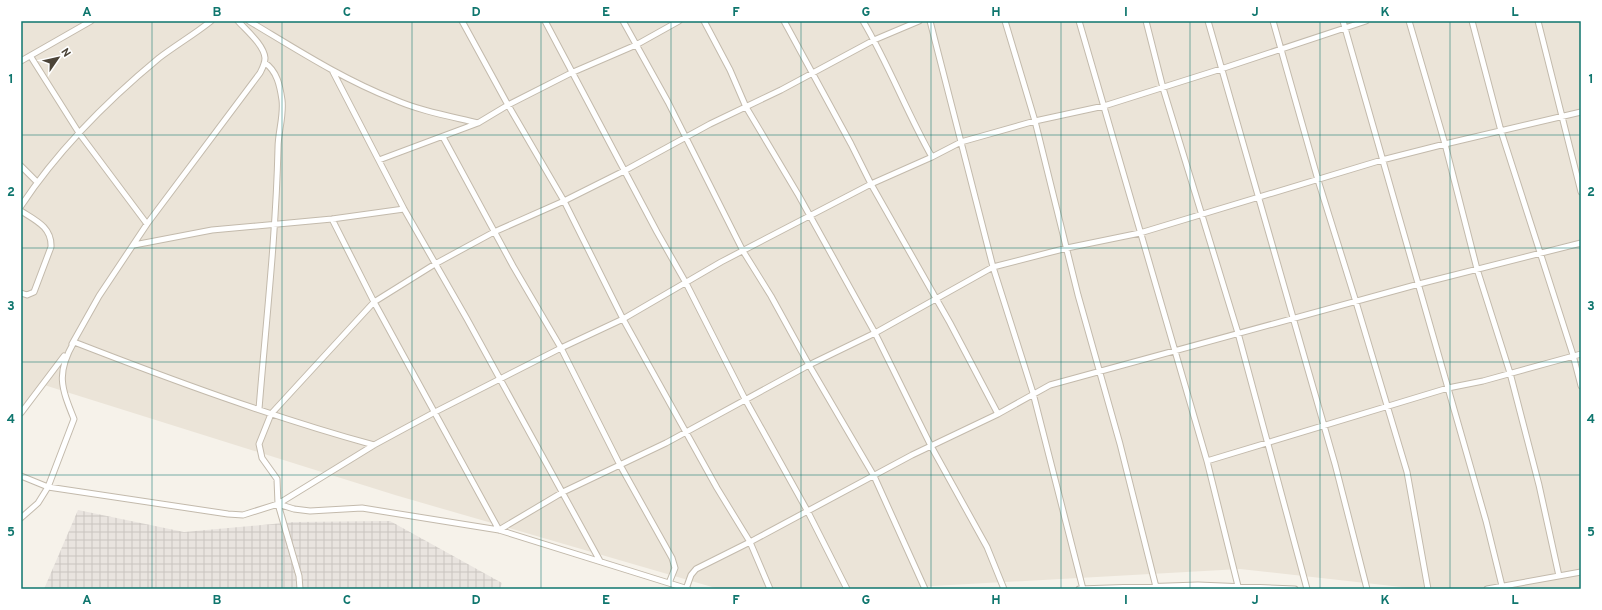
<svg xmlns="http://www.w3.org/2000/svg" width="1602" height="610" font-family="Overpass,sans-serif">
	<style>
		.residential { fill: #ebe4d8 }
		.industrial { fill: url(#industrial-grid) }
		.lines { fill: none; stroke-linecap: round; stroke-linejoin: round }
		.street-casing { stroke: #c3baac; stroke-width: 7 }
		.street { stroke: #fff; stroke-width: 5 }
		.grid { fill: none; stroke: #0f766e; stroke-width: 1; stroke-opacity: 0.55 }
		.neatline { fill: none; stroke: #0f766e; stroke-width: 1.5 }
		.grid-label { font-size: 13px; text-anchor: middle; font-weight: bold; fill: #0f766e }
	</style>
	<defs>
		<pattern id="industrial-grid" width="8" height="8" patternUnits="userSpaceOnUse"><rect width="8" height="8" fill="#e9e4df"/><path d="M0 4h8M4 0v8" fill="none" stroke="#c9c5c0"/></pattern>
	</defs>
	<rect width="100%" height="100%" fill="#f6f2ea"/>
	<!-- residential -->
	<path class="residential" d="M21,21H1581V589H1419L1240,569L878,589H719L395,495L41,384L21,409Z"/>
	<!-- industrial -->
	<path class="industrial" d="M78,510L184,532L294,522L390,521L502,583L500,589H44Z"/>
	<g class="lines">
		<!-- street casing -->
		<g class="street-casing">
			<path id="street" d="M249,21C296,49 342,79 393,99C420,111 449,116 478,123
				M462,21L508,105L564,201L623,319L717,488L750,542L770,589
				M545,21L657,232L686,283L745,399L808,512L847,589
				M623,21L668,102L743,251L771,296L809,365L874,476L925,589
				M704,21L730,70L746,107L799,196L875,333L931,446L987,547L1004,589
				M784,21L851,144L871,184L950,323L998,414
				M863,21C889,65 907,113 932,157
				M930,21L993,267L1033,393L1083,589
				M1005,21L1035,121L1078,295L1120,444L1156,587
				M1079,21L1207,461L1238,586
				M1146,21L1163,88L1238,333L1307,589
				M1208,21L1335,464L1367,589
				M1273,21L1318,180L1356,302L1407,472L1428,589
				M1343,21L1486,521L1502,586
				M1409,21L1445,144L1477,269L1510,373L1539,485L1559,576
				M1472,21L1501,131L1573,355L1581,386
				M1538,21L1581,192
				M31,57L79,133L147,224
				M21,61L91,21
				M333,72L404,209L467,319L600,561
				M443,137L513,266L561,348L620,465L672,558L675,568L669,583
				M379,160L478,123L508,105L571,73L636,45L679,21
				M21,166L37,182
				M21,206C58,150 107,101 159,58C176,45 195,34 211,21
				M21,211C35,220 52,227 51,247L34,292L27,295L21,293
				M332,219L374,302L499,530L563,492L666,443L809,365L875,333L993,267L1067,248L1140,233L1382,160L1445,144L1581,112
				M134,245L212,230L332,219L404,209
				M72,344L99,296L147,224L260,73C262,69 265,64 265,58C264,45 246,30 238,21
				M259,409C266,322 276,235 278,148C278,132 284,116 282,100C280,86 277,71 265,63
				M21,413L64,356
				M1207,461L1448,388L1483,381L1581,354
				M21,476L48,487L228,514L243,515L278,504L294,509L310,511L362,508L499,530L688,589
				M278,504L374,445L435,412L561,348L623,319L721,262L871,184L932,157L961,142L1035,121L1104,106L1221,69L1366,21
				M21,518L38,503L48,487L74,419C61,387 56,373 74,342C172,380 272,417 374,445
				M300,589L299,576L278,504L277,479L262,458L259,444L271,414L374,302L435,264L494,232L564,201L624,171L710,124L781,90L874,40L919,21
				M686,589L691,575L696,569L750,542L912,455L998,414L1050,385L1419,284L1581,243
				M1079,589L1198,585L1295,589
				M1487,589L1581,572"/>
		</g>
		<!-- street -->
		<use href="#street" class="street"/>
	</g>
	<!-- grid -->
	<path class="grid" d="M152,21V589M282,21V589M412,21V589M541,21V589M671,21V589M801,21V589M931,21V589M1061,21V589M1190,21V589M1320,21V589M1450,21V589M21,135H1581M21,248H1581M21,362H1581M21,475H1581"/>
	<!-- border -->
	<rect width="1602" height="610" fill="none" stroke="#ffffff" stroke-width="44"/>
	<!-- north arrow -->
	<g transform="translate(58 58) rotate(56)" stroke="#ffffff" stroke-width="3" paint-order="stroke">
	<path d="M0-3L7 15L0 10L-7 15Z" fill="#4b4337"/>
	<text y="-6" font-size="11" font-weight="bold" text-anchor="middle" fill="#4b4337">N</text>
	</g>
	<rect x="22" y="22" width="1558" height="566" class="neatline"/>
	<g class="grid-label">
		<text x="87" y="16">A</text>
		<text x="217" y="16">B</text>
		<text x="347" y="16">C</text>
		<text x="476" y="16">D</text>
		<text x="606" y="16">E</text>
		<text x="736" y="16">F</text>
		<text x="866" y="16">G</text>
		<text x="996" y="16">H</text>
		<text x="1126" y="16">I</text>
		<text x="1255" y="16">J</text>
		<text x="1385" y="16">K</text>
		<text x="1515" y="16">L</text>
		<text x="11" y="83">1</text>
		<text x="1591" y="83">1</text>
		<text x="11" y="196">2</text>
		<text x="1591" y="196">2</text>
		<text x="11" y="310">3</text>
		<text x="1591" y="310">3</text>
		<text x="11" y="423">4</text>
		<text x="1591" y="423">4</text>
		<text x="11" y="536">5</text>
		<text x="1591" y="536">5</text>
		<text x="87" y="604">A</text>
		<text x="217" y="604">B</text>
		<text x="347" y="604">C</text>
		<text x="476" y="604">D</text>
		<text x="606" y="604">E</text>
		<text x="736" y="604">F</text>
		<text x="866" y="604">G</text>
		<text x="996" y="604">H</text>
		<text x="1126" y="604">I</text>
		<text x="1255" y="604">J</text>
		<text x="1385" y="604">K</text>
		<text x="1515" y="604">L</text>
	</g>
</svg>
